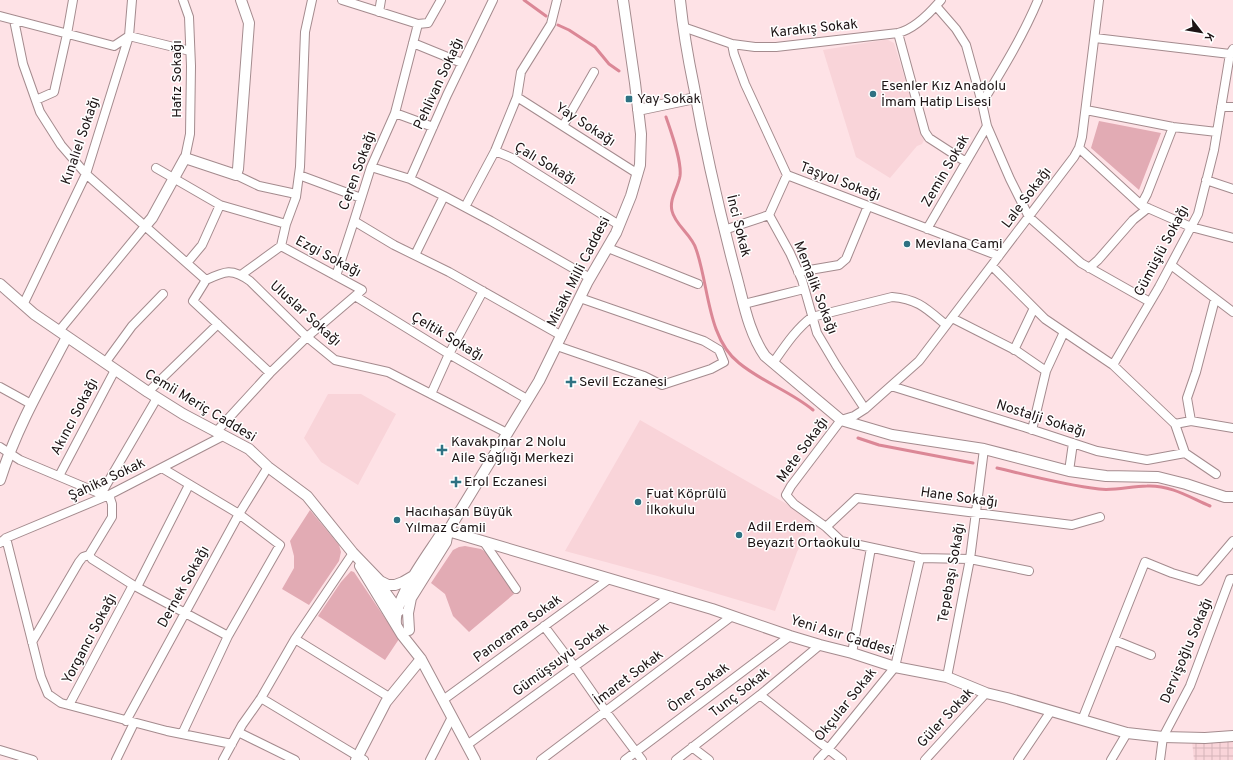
<svg xmlns="http://www.w3.org/2000/svg" width="1233" height="760" font-family="Overpass,sans-serif">
	<style>
		.built { fill: #f9d4d9 }
		.industrial { fill: url(#industrial-grid) }
		.green { fill: #e2abb4 }
		.lines { fill: none; stroke-linecap: round; stroke-linejoin: round }
		.stream { stroke: #db8796; stroke-width: 3 }
		.minor-casing { stroke: #a48b8e; stroke-width: 10 }
		.tertiary-casing { stroke: #a48b8e; stroke-width: 12 }
		.minor { stroke: #fff; stroke-width: 8 }
		.tertiary { stroke: #fff; stroke-width: 10 }
		.poi-dot { fill: #2f7283; stroke: #fff; stroke-width: 1.5 }
		.labels { text-anchor: middle; dominant-baseline: central; stroke-width: 3; stroke-linejoin: round; paint-order: stroke }
		.street-label { font-size: 14px; fill: #1d1415; stroke: #fff }
		.poi-label { font-size: 14px; fill: #1d1415; stroke: #fff; text-anchor: start }
	</style>
	<defs>
		<pattern id="industrial-grid" width="8" height="8" patternUnits="userSpaceOnUse"><rect width="8" height="8" fill="#f9d4d9"/><path d="M0 4h8M4 0v8" fill="none" stroke="#d5b5b9"/></pattern>
	</defs>
	<rect width="100%" height="100%" fill="#fee2e6"/>
	<!-- built -->
	<path class="built" d="M883,40H888L894,43L924,140L922,144L917,146L890,178L856,157L823,50Z
		M328,394H361L396,414L358,485L321,462L304,438Z
		M640,420L813,519L797,552L775,611L661,577L565,551Z"/>
	<!-- industrial -->
	<path class="industrial" d="M1233,739V760H1194L1192,741Z"/>
	<!-- green -->
	<path class="green" d="M1099,121L1161,133L1139,190L1091,148Z
		M310,510L339,545L341,552L339,561L309,605L282,589L294,568V556L290,541Z
		M465,546L481,549L489,554L514,594L469,632L453,616L445,594L431,583L453,550L459,547Z
		M351,571L354,572L399,639L385,660L318,616L341,582Z"/>
	<g class="lines">
		<!-- stream -->
		<path class="stream" d="M524,0L546,16
			M558,25L569,30L595,47L609,64L619,71
			M666,117C671,132 682,161 680,176C678,188 669,199 672,211C675,225 692,235 696,249C709,285 707,338 739,363C762,382 790,391 813,410
			M858,438L879,445L973,463
			M997,468C1031,476 1064,485 1099,489C1115,491 1131,486 1147,486C1171,485 1189,497 1210,506"/>
		<!-- minor casing -->
		<g class="minor-casing">
			<path id="minor" d="M183,0L189,17L191,66L190,134L185,158
				M342,0L418,24L395,113L371,167L354,221L394,245L449,272L562,336
				M936,6L956,29L966,45L982,103L987,126L1010,179L1029,217L1081,263L1150,302
				M379,12L381,0
				M0,16L114,46L129,36L190,51
				M14,20L23,64L40,112L61,145L86,174L206,280C225,271 232,268 250,281L307,337L335,360L388,372L507,433
				M418,24L428,23L441,0
				M683,27L732,44L734,54L745,84L787,175L999,256
				M898,33L925,132L929,138L966,162
				M1095,38L1230,54
				M413,43L462,63
				M732,44L755,47H776L898,33C915,29 930,13 941,0
				M517,97L638,174
				M36,100L54,92L67,34L73,0
				M982,103C1002,70 1023,36 1038,0
				M1221,107H1233
				M1086,110L1173,127L1217,132
				M395,113L433,127
				M563,126L594,72
				M1079,148L1141,205L1191,227L1233,238
				M495,151L512,158L619,225
				M371,167L410,179L444,196L415,255
				M156,168L220,205L286,224L296,197L300,167L305,32L312,0
				M236,175L259,186L296,194
				M299,175L361,198
				M410,179L447,95L493,0
				M1206,180L1233,189
				M444,196L491,221L590,278
				M1141,205L1147,194L1173,127
				M465,207L495,151L517,97L521,72L551,24L557,0
				M769,215L790,253L802,280L817,333L836,365L865,409
				M927,229L987,126
				M724,230L769,215L787,175
				M608,248L698,284
				M187,263L202,245L220,205
				M1171,265L1233,312
				M992,266L1045,319L1113,365L1175,424L1185,453L1216,474
				M1089,268L1098,260L1133,220L1148,208
				M798,272L839,265L846,259L868,206
				M241,275L281,246
				M336,276L354,221
				M206,280L193,301L270,373
				M355,296L449,354L527,399
				M744,304L804,289
				M23,305L86,174L129,36L132,0
				M952,318L1017,351L1046,371L1032,430
				M59,331L146,225
				M557,346L644,376L662,385L711,369L724,362L719,350L704,341L580,298
				M1014,350L1034,308
				M105,363L132,326L163,294
				M773,363C785,346 796,329 812,317L892,297C918,299 927,309 946,325
				M1113,365L1159,287L1198,214L1214,150L1230,54L1233,49
				M1046,371L1064,332
				M891,386L1024,427L1097,451L1147,460L1185,453
				M0,387L31,404
				M148,392L218,324
				M431,394L449,354L483,291
				M1191,421L1187,398L1196,372L1215,299
				M1175,424L1191,421L1233,428
				M216,432L270,373L307,337L362,290L281,246L286,224
				M0,447L20,460L101,494L109,495L112,504V517L89,555L92,559L133,585L228,636
				M162,468L239,514L280,545L228,636L182,734
				M1069,471L1073,443
				M59,476L115,370
				M101,494L157,398
				M826,527L857,498L1072,525L1100,517
				M6,538L41,677L48,694L61,703L167,731L232,744
				M484,542L516,589
				M0,543L6,538L109,495L223,436
				M920,558L970,559L1029,571
				M137,587L189,485
				M544,626L574,666L606,712L642,760
				M295,639L389,697
				M1114,640L1151,655
				M32,642L79,562L83,557L89,555
				M852,653L871,548
				M947,677L970,559L984,449
				M760,695L842,760
				M261,698L364,760
				M443,700L609,579
				M69,705L133,585
				M1082,720L1145,562L1172,573L1199,581L1233,541
				M126,721L239,514L268,467
				M238,732L295,760
				M467,745L671,596
				M692,747L709,760
				M0,750L33,760
				M116,760L134,723
				M223,760L242,725L261,698L295,639L353,553
				M430,760L452,717
				M541,760L732,616
				M625,760L790,636
				M676,760L760,695L820,645
				M818,760L829,748L895,667L920,558L841,541L826,527L794,504L786,495L791,486L841,420L854,416L865,409L919,361L1074,157L1079,148L1082,137L1099,0
				M925,760L986,693
				M1018,760L1051,711
				M1111,760L1127,733
				M1160,760L1163,737L1190,686L1230,579H1233"/>
		</g>
		<!-- tertiary casing -->
		<g class="tertiary-casing">
			<path id="tertiary" d="M680,0C683,29 688,58 694,87C705,149 719,210 735,271C743,299 748,332 765,356L841,420L892,435L984,449L1069,471L1106,476L1158,477L1186,484L1225,497H1233
				M638,110L695,98
				M146,225L152,218L185,158L236,175L238,169L249,23L241,0
				M0,284L34,314L148,392L183,414L249,449L268,467L307,496L353,553L380,581L388,585H395L403,582L415,575
				M0,480C16,429 42,384 67,337
				M448,531L712,609L790,636L820,645L852,653L895,667L947,677L986,693L1007,698L1127,733L1163,737L1205,738L1233,736
				M360,566L402,635L421,659L475,760
				M377,581L399,611
				M396,624C393,601 426,557 439,537L448,531
				M409,630L408,613L411,598L446,542L448,531L539,381L587,283L616,233L631,196L640,165L641,134L635,83L623,0
				M356,760L386,702L421,659"/>
		</g>
		<!-- minor -->
		<use href="#minor" class="minor"/>
		<!-- tertiary -->
		<use href="#tertiary" class="tertiary"/>
	</g>
	<!-- markers -->
	<g class="poi-dot">
		<circle cx="873" cy="94" r="4"/>
		<rect x="625" y="95" width="8" height="8" rx="2"/>
		<circle cx="907" cy="244" r="4"/>
		<path d="M569 376h4v4h4v4h-4v4h-4v-4h-4v-4h4z"/>
		<path d="M440 444h4v4h4v4h-4v4h-4v-4h-4v-4h4z"/>
		<path d="M454 476h4v4h4v4h-4v4h-4v-4h-4v-4h4z"/>
		<circle cx="638" cy="502" r="4"/>
		<circle cx="397" cy="520" r="4"/>
		<circle cx="739" cy="535" r="4"/>
	</g>
	<g class="labels">
		<!-- street labels -->
		<g class="street-label">
			<text transform="translate(814 29) rotate(-6)">Karakış Sokak</text>
			<text transform="translate(177 79) rotate(-90)">Hafız Sokağı</text>
			<text transform="translate(439 84) rotate(-65)">Pehlivan Sokağı</text>
			<text transform="translate(585 125) rotate(33)">Yay Sokağı</text>
			<text transform="translate(81 141) rotate(-71)">Kınalıel Sokağı</text>
			<text transform="translate(545 164) rotate(31)">Çalı Sokağı</text>
			<text transform="translate(358 171) rotate(-70)">Ceren Sokağı</text>
			<text transform="translate(946 171) rotate(-60)">Zemin Sokak</text>
			<text transform="translate(840 182) rotate(21)">Taşyol Sokağı</text>
			<text transform="translate(1027 198) rotate(-53)">Lale Sokağı</text>
			<text transform="translate(738 226) rotate(76)">İnci Sokak</text>
			<text transform="translate(1162 251) rotate(-62)">Gümüşlü Sokağı</text>
			<text transform="translate(328 257) rotate(28)">Ezgi Sokağı</text>
			<text transform="translate(579 272) rotate(-63)">Misakı Milli Caddesi</text>
			<text transform="translate(815 288) rotate(69)">Memalik Sokağı</text>
			<text transform="translate(305 314) rotate(42)">Uluslar Sokağı</text>
			<text transform="translate(447 337) rotate(31)">Çeltik Sokağı</text>
			<text transform="translate(200 406) rotate(31)">Cemii Meriç Caddesi</text>
			<text transform="translate(75 417) rotate(-62)">Akıncı Sokağı</text>
			<text transform="translate(1041 419) rotate(18)">Nostalji Sokağı</text>
			<text transform="translate(803 450) rotate(-54)">Mete Sokağı</text>
			<text transform="translate(107 480) rotate(-25)">Şahika Sokak</text>
			<text transform="translate(959 498) rotate(8)">Hane Sokağı</text>
			<text transform="translate(952 573) rotate(-80)">Tepebaşı Sokağı</text>
			<text transform="translate(184 587) rotate(-61)">Dernek Sokağı</text>
			<text transform="translate(518 629) rotate(-36)">Panorama Sokak</text>
			<text transform="translate(842 636) rotate(17)">Yeni Asır Caddesi</text>
			<text transform="translate(90 639) rotate(-62)">Yorgancı Sokağı</text>
			<text transform="translate(1187 651) rotate(-67)">Dervişoğlu Sokağı</text>
			<text transform="translate(561 660) rotate(-36)">Gümüşsuyu Sokak</text>
			<text transform="translate(629 678) rotate(-37)">İmaret Sokak</text>
			<text transform="translate(699 688) rotate(-37)">Öner Sokak</text>
			<text transform="translate(740 693) rotate(-38)">Tunç Sokak</text>
			<text transform="translate(846 705) rotate(-51)">Okçular Sokak</text>
			<text transform="translate(946 718) rotate(-47)">Güler Sokak</text>
		</g>
		<!-- poi labels -->
		<g class="poi-label">
			<text x="881" y="86">Esenler Kız Anadolu<tspan x="881" dy="16">İmam Hatip Lisesi</tspan></text>
			<text x="637" y="99">Yay Sokak</text>
			<text x="915" y="244">Mevlana Cami</text>
			<text x="579" y="382">Sevil Eczanesi</text>
			<text x="451" y="442">Kavakpınar 2 Nolu<tspan x="451" dy="16">Aile Sağlığı Merkezi</tspan></text>
			<text x="464" y="482">Erol Eczanesi</text>
			<text x="646" y="494">Fuat Köprülü<tspan x="646" dy="16">İlkokulu</tspan></text>
			<text x="405" y="512">Hacıhasan Büyük<tspan x="405" dy="16">Yılmaz Camii</tspan></text>
			<text x="747" y="527">Adil Erdem<tspan x="747" dy="16">Beyazıt Ortaokulu</tspan></text>
		</g>
	</g>
	<!-- north arrow -->
	<g transform="translate(1201 32) rotate(121)" stroke="#ffffff" stroke-width="3" paint-order="stroke">
	<path d="M0-3L7 15L0 10L-7 15Z" fill="#1d1415"/>
	<text y="-6" font-size="11" font-weight="bold" text-anchor="middle" fill="#1d1415">K</text>
	</g>
</svg>
